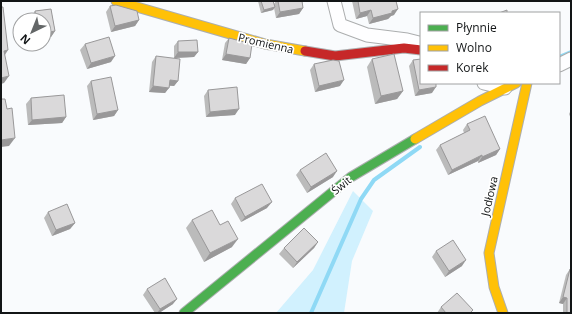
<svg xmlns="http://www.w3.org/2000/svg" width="572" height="314" font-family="'Open Sans',sans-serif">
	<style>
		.green { fill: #d1f1fe }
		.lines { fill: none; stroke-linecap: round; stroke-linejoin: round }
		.stream { stroke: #8fd9f5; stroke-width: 4 }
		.street-casing { stroke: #acaeaf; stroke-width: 15 }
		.fast-casing { stroke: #acaeaf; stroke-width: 11 }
		.slow-casing { stroke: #acaeaf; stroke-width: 11 }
		.jam-casing { stroke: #acaeaf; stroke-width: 11 }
		.street { stroke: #fefeff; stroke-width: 13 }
		.fast { stroke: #4caf50; stroke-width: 9 }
		.slow { stroke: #ffc107; stroke-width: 9 }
		.jam { stroke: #c62828; stroke-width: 9 }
		.wall { fill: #bbb }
		.shaded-wall { fill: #999899 }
		.building { fill: #dad9da; stroke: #999899 }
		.labels { text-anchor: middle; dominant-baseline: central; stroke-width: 3.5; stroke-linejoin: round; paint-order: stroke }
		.street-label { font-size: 11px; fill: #121516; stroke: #fff }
	</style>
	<rect width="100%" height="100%" fill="#f9fbfd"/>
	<!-- green -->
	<path class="green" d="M353,191L373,211L352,261L344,313H276L313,270Z"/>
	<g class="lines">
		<!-- stream -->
		<path class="stream" d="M559,57L571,52
			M311,313L361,199L374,180L420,147"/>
		<!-- street casing -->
		<g class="street-casing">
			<path id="street" d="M334,1L340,25L367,35L407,40L419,43
				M559,65L571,59
				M484,83L505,88"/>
		</g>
		<!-- fast casing -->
		<g class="fast-casing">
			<path id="fast" d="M184,313L351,177L415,139"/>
		</g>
		<!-- slow casing -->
		<g class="slow-casing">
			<path id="slow" d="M116,1L265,44L305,51
				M415,139L480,101L516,83
				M503,313L494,287L489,253L527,83"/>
		</g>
		<!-- jam casing -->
		<g class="jam-casing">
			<path id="jam" d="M305,51L335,56L404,48L421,50"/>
		</g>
		<!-- street -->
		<use href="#street" class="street"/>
		<!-- fast -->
		<use href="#fast" class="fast"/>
		<!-- slow -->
		<use href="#slow" class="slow"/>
		<!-- jam -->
		<use href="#jam" class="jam"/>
	</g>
	<!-- wall -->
	<path class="wall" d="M258,1H273L274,4L276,1H302L303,8L299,14L276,18L274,8L273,10L261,13Z
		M352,1H396L394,15L391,16L388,19L369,24L367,16L356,19Z
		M110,6L139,20L135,26L111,32L106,12Z
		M51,9L55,31L51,37L44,38V20H31V17L35,11Z
		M229,38L250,58L246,64L222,60L225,43Z
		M178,41L198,52L194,57L174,58V46Z
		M85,44L111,62L87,69L80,50Z
		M156,56L178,81L174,86H170L165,93L149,92L152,62Z
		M372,59L403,91L397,99L375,104L367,67Z
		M413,60L432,93L415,96L409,66Z
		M314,64L340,86L315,92L310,70Z
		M91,81L118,110L114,116L93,120L87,86Z
		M208,90L235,115L206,117L204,96Z
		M31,98L66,117L62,123L28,125L26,104Z
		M571,110V119L569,114Z
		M467,124L500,149L496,155L478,163V161L448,175L436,150L440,145L464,133L463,130Z
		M300,170L333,177L307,193L296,175Z
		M235,198L267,208L241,222L231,204Z
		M48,212L75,223L70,229L52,236L44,218Z
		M192,220L232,247L204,262L186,228Z
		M318,242L314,248L293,268L279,254L284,248Z
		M436,251L462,266L445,277L432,257Z
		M570,269L571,313H563V304L559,303L566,275Z
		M147,289L173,304L159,313H155L143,295Z
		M441,307L471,313H437Z"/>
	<!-- shaded-wall -->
	<path class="shaded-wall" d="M275,7L273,10L261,13L264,10Z
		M303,8L299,14L276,18L280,12Z
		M398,9L394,15L391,16L388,19L369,24L373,18L392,11Z
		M371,10L367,16L356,19L360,13Z
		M139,20L135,26L111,32L115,26Z
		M55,31L51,37L44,38V33Z
		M8,50L3,58L4,51Z
		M178,52H198L194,57L174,58Z
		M226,54L250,58L246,64L222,60Z
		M115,56L111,62L87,69L91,63Z
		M9,76L4,83L1,84V78Z
		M170,80L178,81L174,86L166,85Z
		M344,80L340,86L315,92L319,86Z
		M153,86L169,88L165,93L149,92Z
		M436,87L432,93L415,96L419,90Z
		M403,91L397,99L375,104L381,96Z
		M239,109L235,115L206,117L210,112Z
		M118,110L114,116L93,120L97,114Z
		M66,117L62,123L28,125L32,120Z
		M15,138L9,146L1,147V140Z
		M500,149L496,155L478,163L482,157Z
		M482,155L478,161L448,175L452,170Z
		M337,171L333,177L307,193L311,187Z
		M272,202L267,208L241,222L245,217Z
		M75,223L70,229L52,236L56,230Z
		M238,239L232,247L204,262L210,253Z
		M318,242L314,248L293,268L297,262Z
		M466,260L462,266L445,277L449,271Z
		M563,297L567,298L563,304L559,303Z
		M177,299L173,304L159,313H157L160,309Z"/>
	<!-- building -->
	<path class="building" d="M261,1H273L275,7L264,10Z
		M278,1H302L303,8L280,12Z
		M358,1H396L398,9L392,11V13L373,18L371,10L360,13Z
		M116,5L137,11L139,20L115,26L110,6Z
		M1,7H3L8,50L4,51L9,76L1,78Z
		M51,9L55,31L44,33V20H36L35,11Z
		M507,10V13H499Z
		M109,37L115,56L91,63L85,44Z
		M229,38L252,44L250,58L226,54Z
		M197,40L198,52H178V41Z
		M394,54L403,91L381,96L372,59Z
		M156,56L180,59L178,81L170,80L169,88L153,86Z
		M421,59V83H436V87L419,90L413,60Z
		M333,60L339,61L344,80L319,86L314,64Z
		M111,77L118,110L97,114L91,81Z
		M237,87L239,109L210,112L208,90Z
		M64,95L66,117L32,120L31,98Z
		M1,99H5L7,109L12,108L15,138L1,140Z
		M485,116L500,149L482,157V155L452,170L440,145L470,130L467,124Z
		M326,153L337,171L311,187L300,170Z
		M262,184L272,202L245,217L235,198Z
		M67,204L75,223L56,230L48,212Z
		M212,210L220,225L228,221L238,239L210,253L192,220Z
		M304,228L318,242L297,262L284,248Z
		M453,240L466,260L449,271L436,251Z
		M570,269L571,270V313H567V298L563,297Z
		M165,278L177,299L160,309L147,289Z
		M457,293L473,310L470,313H446L441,307Z"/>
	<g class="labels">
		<!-- street labels -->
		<g class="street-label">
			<text transform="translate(266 43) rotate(13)">Promienna</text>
			<text transform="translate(341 185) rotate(-39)">Świt</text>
			<text transform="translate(489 196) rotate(-77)">Jodłowa</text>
		</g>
	</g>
	<!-- border -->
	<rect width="572" height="314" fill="none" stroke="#121516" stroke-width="4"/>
	<!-- legend -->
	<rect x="420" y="12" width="140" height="72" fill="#ffffff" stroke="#a0a1a2"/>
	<rect x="428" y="25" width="20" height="6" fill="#4caf50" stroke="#a0a1a2"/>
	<text x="456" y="32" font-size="12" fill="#121516">Płynnie</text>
	<rect x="428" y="45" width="20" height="6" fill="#ffc107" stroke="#a0a1a2"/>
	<text x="456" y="52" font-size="12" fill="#121516">Wolno</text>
	<rect x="428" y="65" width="20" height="6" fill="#c62828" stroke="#a0a1a2"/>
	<text x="456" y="72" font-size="12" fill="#121516">Korek</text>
	<!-- north arrow -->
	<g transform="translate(32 32) rotate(223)"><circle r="19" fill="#ffffff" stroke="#a0a1a2"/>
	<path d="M0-3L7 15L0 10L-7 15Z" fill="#636667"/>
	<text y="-6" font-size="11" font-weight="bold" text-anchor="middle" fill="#121516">N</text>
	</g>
</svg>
